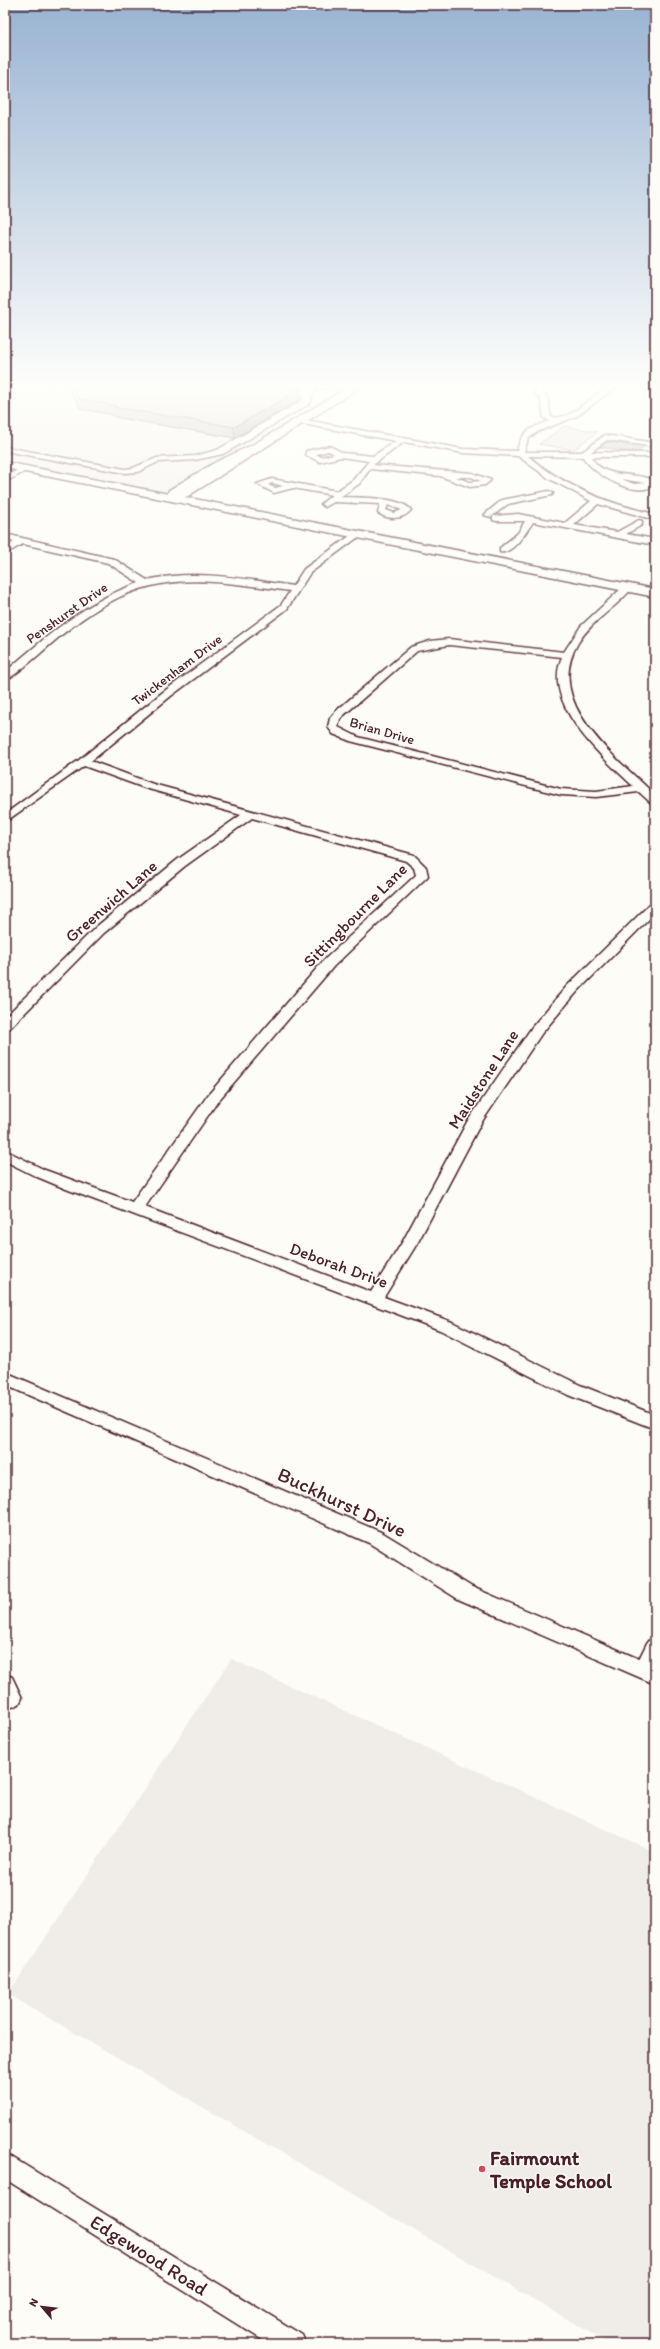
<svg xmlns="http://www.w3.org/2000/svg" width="660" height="2349" font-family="Itim,sans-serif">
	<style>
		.built { fill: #f0ece8 }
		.green { fill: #e3dcda; stroke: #967e82 }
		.water { fill: #c0b1b1; stroke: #91777b }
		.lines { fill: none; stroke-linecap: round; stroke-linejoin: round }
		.street-casing { stroke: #4a1f2b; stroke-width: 3 }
		.secondary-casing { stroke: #4a1f2b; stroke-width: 3 }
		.primary-casing { stroke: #4a1f2b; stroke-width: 3 }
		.street { fill: #fdfcf7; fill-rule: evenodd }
		.secondary { fill: #fdfcf7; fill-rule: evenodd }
		.primary { fill: #fdfcf7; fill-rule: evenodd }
		.wall { fill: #b3a9a9; stroke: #4a1f2b }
		.shaded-wall { fill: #928a89; stroke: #4a1f2b }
		.building { fill: #d0c5c4; stroke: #4a1f2b }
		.poi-dot { fill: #d1495b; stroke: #fdfcf7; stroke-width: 1.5 }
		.labels { text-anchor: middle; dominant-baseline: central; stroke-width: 3; stroke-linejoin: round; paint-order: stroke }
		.far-street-label { font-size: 14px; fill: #4a1f2b; stroke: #fdfcf7 }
		.street-label { font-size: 17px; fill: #4a1f2b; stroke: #fdfcf7 }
		.near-street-label { font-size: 20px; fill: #4a1f2b; stroke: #fdfcf7 }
		.near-poi-label { font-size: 20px; font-weight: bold; fill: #4a1f2b; stroke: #fdfcf7; text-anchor: start }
	</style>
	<rect width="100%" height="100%" fill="#fdfcf7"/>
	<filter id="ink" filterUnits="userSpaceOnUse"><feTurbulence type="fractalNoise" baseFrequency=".025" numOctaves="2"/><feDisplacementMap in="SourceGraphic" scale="8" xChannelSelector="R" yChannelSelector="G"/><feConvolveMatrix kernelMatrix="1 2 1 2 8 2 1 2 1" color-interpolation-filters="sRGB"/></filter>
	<g filter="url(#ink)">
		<!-- built -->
		<path class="built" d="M5,385H359L172,498L5,465Z
			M231,1659L655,1852V2344H610L8,1994Z"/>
		<!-- green -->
		<path class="green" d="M564,426L597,432L573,450L539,444Z"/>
		<!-- water -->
		<path class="water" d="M607,442L643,448L635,453L600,447Z"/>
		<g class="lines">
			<!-- street casing -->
			<g class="street-casing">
				<path id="street" d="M307,385L343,386L319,389L310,396L312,399L309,404L223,454L195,460L158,462L138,472L125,473L5,451V447L125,469L133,468L157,458L195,456L217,450L303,400L299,391Z
					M533,385H541L542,394L547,396L551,417C577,422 595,385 619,385L577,416L537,432L528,439L524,452H582L605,435L655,443V447L607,440L591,452L655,453V457H591C605,481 633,470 655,481V485C635,499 594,475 583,457L528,456C565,487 608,504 655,514V520L598,504L574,525L617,532L639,520L642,521V525L626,534L655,539V545L533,522C527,531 512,555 500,552V548L518,533L525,521H496L493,520V516L518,514L565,523L591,501L548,478L518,456L463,453L404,442L373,465L472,473L491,480L485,485L470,487L440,476L370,469L359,484L340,497C357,498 400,496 411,510C403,520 388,520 378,513L380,504L334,502L325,507L321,504L332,495L293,488L274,493L257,484L272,479L337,491L353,480L369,461L341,457L320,462L306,455V451L330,446L343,453L373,456L396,441L297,423L296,421L300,419L463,449L517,451C522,430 531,428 550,421L544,418L540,397L535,395ZM329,451L334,454L321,457L316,454ZM455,477H471L481,481L470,482ZM621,479L646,483L634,484ZM272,483L283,486L275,488L268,485ZM388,505L402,510L394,513L386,510Z
					M23,467L30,469L5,482V477Z
					M549,491L553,493L552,495L508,504L491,517L484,515L502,500Z
					M354,533L361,535L310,573L287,609L171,696L91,761L153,784L414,855L426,867L428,876L334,966L218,1101L145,1207L371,1292L403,1241L467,1122L532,1027L567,986L651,903L655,902V913L577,992L542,1033L481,1123L418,1242L384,1297L452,1322L580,1385L655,1415V1429L568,1395L440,1330L66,1189L35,1176L5,1161V1150L45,1170L132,1202L208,1095L324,960L416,875L414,868L406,861L252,818L185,866L104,933L10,1028L5,1029V1017L96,927L177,860L241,815L145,788L84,766L5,822V814L79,760L163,692L281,605L290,591C192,578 146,567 64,633C52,642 16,677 5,680V672C46,637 87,600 139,583L108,563L23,544L5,554V547L14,542L5,540V534L114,559L147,580C196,569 245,579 293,586L304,569Z
					M624,586L632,588C616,608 592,620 578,643C542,703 617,758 655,795V804L651,803L639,792L596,797L561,795L350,741L333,734L328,727L330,718L336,711L411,647L430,641L449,639L564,652L581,626ZM449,645L562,657C541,704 603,758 633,786L596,791L561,789L358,737L338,727L340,719L344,715L417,651Z
					M5,1372L383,1533L472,1587L639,1659L648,1641L655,1639V1684L458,1599L369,1543L5,1385Z
					M5,1674L12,1677L22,1698L19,1704L12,1707L5,1704Z
					M5,2153L302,2335L306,2344H269L5,2179Z"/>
			</g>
			<!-- secondary casing -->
			<g class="secondary-casing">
				<path id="secondary" d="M352,385H364L188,496L172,501L166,498L169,490L214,463L254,444Z"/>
			</g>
			<!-- primary casing -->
			<g class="primary-casing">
				<path id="primary" d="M5,462L655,589V597L5,468Z"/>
			</g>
			<!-- street -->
			<use href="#street" class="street"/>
			<!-- secondary -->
			<use href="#secondary" class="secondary"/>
			<!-- primary -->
			<use href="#primary" class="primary"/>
		</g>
		<!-- wall -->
		<path class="wall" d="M66,385H303L300,387L301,389V399L235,438L114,417V415L81,409Z"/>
		<!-- shaded-wall -->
		<path class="shaded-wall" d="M44,385H60L44,387Z
			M301,389V399L235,438L234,427Z"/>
		<!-- building -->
		<path class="building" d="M72,385H299L301,389L234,427L113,407L116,406L80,399Z"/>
	</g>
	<!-- sky -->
	<linearGradient id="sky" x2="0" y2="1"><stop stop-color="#98b3d2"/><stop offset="0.54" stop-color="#fefefb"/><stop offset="1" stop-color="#fefefb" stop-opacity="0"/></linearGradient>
	<rect width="660" height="714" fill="url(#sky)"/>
	<!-- markers -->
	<circle class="poi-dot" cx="482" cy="2169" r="4"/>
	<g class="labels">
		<!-- far-street labels -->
		<g class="far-street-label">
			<text transform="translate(67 613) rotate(-35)">Penshurst Drive</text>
			<text transform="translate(177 670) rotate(-37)">Twickenham Drive</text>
			<text transform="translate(382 731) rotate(16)">Brian Drive</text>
		</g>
		<!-- street labels -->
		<g class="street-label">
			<text transform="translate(111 901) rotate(-41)">Greenwich Lane</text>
			<text transform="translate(355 915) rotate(-45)">Sittingbourne Lane</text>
			<text transform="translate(483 1079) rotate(-57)">Maidstone Lane</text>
			<text transform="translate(339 1265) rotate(20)">Deborah Drive</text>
		</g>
		<!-- near-street labels -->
		<g class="near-street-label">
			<text transform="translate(342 1502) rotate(25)">Buckhurst Drive</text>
			<text transform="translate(149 2255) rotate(32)">Edgewood Road</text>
		</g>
		<!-- near-poi labels -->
		<g class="near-poi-label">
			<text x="490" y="2158">Fairmount<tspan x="490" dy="23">Temple School</tspan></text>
		</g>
	</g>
	<!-- margin -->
	<rect width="660" height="2349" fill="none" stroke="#fdfcf7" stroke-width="20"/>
	<rect x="10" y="10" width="640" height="2329" fill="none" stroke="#4a1f2b" stroke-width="1.5" filter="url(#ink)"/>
	<!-- north arrow -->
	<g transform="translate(42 2307) rotate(298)" stroke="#fdfcf7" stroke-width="3" paint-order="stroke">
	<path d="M0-3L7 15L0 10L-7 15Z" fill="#4a1f2b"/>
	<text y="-6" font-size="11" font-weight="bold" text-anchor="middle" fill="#4a1f2b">N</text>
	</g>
</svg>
